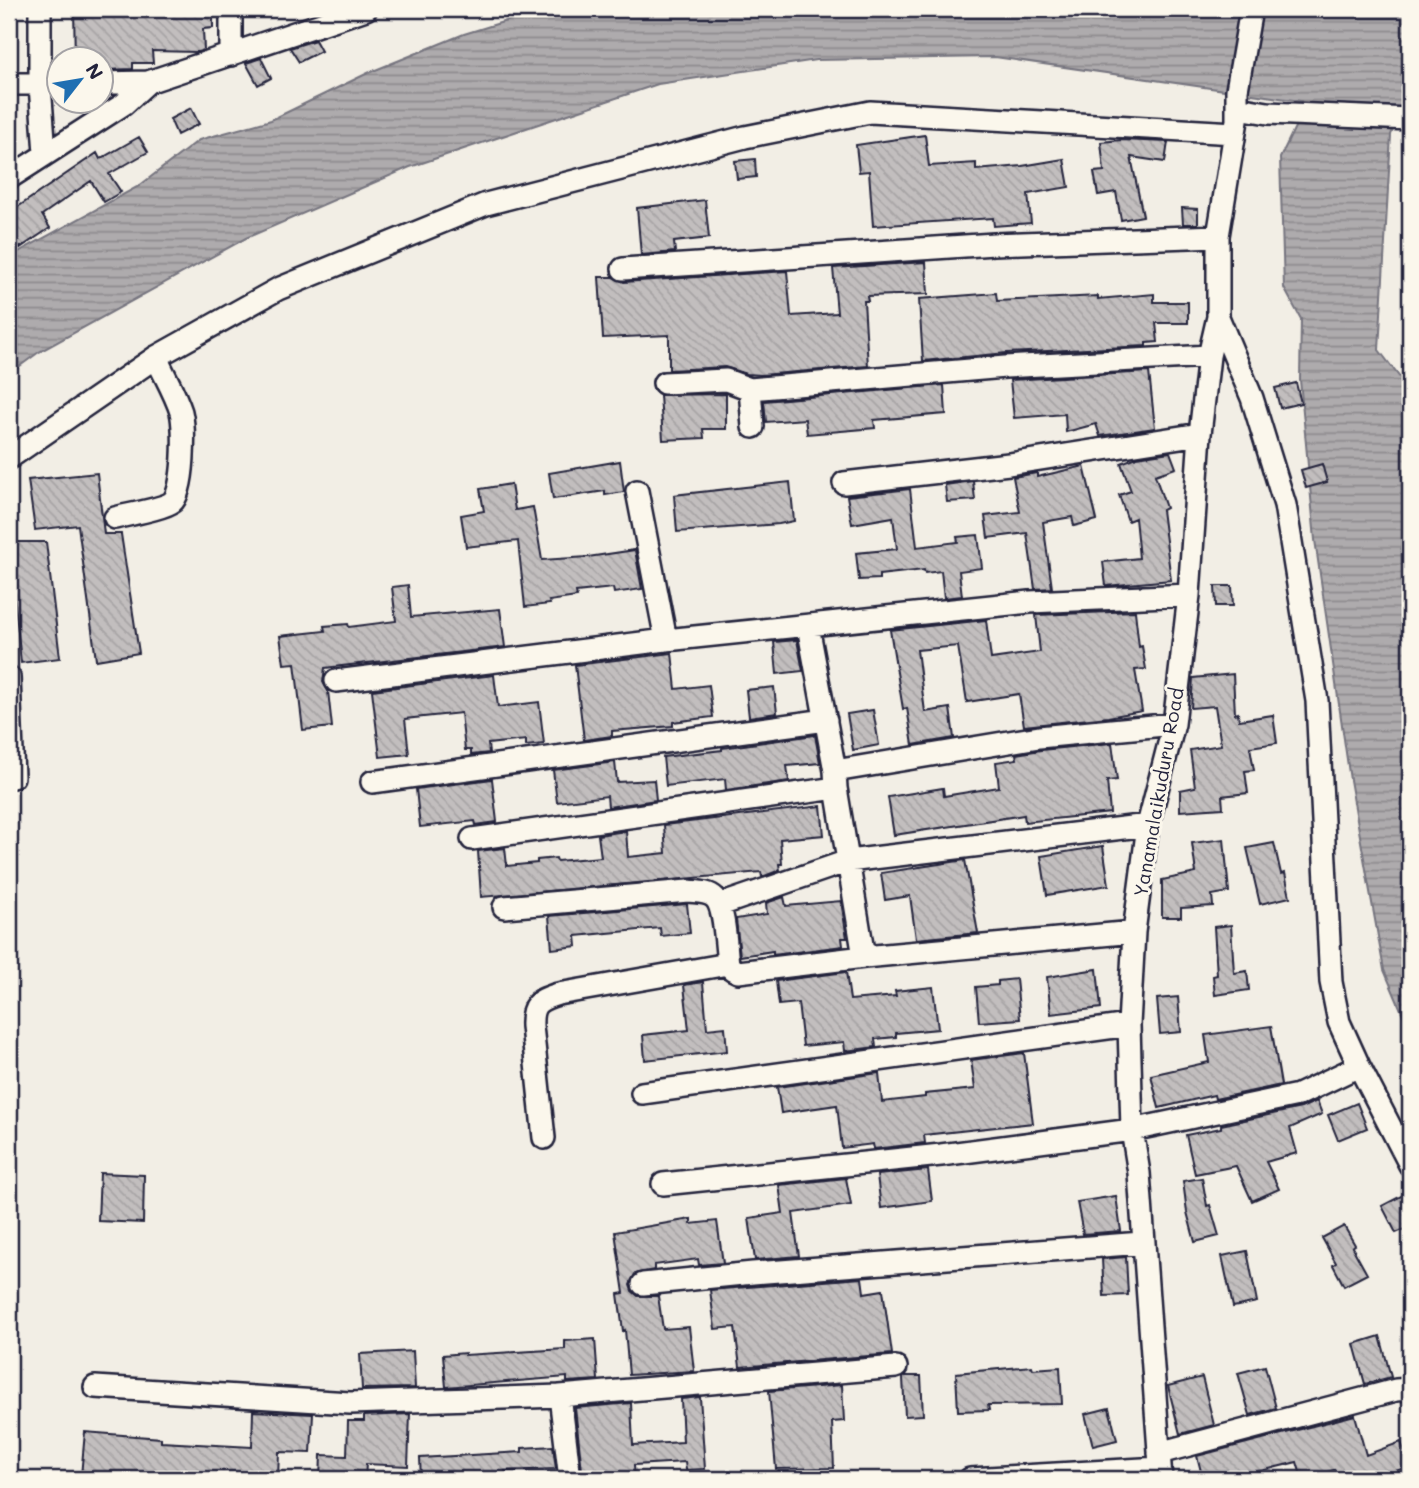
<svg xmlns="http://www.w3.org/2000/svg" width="1419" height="1488" font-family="Mali,sans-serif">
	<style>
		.water { fill: url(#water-rules); stroke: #76747f; stroke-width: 2 }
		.building { fill: url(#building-back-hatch); stroke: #22223b; stroke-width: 2 }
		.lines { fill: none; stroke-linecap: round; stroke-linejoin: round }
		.minor-casing { stroke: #22223b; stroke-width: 26 }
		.minor { stroke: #fbf7ec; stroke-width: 21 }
		.labels { text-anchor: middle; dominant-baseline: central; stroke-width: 6; stroke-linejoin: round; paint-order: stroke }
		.street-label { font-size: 19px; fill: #22223b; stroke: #fbf7ec }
	</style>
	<defs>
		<pattern id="water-rules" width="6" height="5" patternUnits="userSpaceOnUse" patternTransform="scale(1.75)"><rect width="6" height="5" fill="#aeabad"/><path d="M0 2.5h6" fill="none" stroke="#8d8b8e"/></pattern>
		<pattern id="building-back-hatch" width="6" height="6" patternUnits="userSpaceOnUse" patternTransform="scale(1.75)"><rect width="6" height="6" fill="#c2bebe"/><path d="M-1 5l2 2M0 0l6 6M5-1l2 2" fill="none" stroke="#a6a3a4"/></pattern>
	</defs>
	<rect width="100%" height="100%" fill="#f2eee5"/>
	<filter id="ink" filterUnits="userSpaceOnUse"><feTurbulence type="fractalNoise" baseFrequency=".0143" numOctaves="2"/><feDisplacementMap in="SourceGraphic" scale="14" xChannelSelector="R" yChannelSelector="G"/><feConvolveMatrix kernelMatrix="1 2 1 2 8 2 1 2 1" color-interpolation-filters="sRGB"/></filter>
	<g filter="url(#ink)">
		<!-- water -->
		<path class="water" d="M545,9H1410V85L1391,135L1379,350L1410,391V1031L1384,970L1350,780L1315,540L1300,380L1301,319L1284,288L1280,158L1296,125L1301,101L995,57L816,60L658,84L410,167L246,238L39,352L9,374V257L139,186L199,140L271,120L368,73L464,34Z"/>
		<!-- building -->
		<path class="building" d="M74,9H213V28L203,29L204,50L198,52L152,51L153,63H133V69L105,70V60H75Z
			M315,40L321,51L299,62L290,48Z
			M261,58L271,78L258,85L246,63Z
			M191,108L199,124L177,135L170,119Z
			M925,135L929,166L976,163V170L1022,166L1064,159L1069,187L1028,194L1031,223L994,226L993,218L873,226L869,171L859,172L856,145Z
			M139,137L148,152L109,174L121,192L104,202L91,181L42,215L50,228L20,248L17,242L9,247V213L97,153L100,159Z
			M1121,140L1168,142L1165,162L1131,157L1143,216L1121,220L1116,192L1098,195L1094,172L1104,171L1101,142Z
			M755,159L756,177L737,179L735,161Z
			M705,200L709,238L674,242L675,252L641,255L637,208Z
			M1182,208L1198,209V224H1183Z
			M926,262L928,294L867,296L868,301H864L868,366L761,375L747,374L725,367L669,370V335L603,338L599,277H613L624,282L787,271L791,316L837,313L833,268Z
			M996,293L997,301L1098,296V299L1154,294V302H1188V323H1156L1158,342L1146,343V346L1007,353L923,361L919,299Z
			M1149,372L1155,428L1100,436L1096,424L1066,432L1065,414L1014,418L1010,380Z
			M1296,383L1301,403L1280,408L1275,388Z
			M944,385L946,414L874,420L875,428L807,434L805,419L766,422L764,401Z
			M726,394V429H703L704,438L663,440L660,395Z
			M1170,452L1176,468L1155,475L1166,508L1162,510L1171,580L1106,586L1103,562L1139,558L1135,518L1128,521L1119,495L1131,491L1121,463L1137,457Z
			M620,461L624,492L605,495V491L553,499L549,473Z
			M1322,464L1327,482L1306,488L1301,470Z
			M1084,466L1097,520L1074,526L1072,517L1043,522L1052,588L1035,589L1027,533L988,538L985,516L1020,512L1013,477L1037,473V477Z
			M97,473L104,534H121L139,653L96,660L78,525L35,530L28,480Z
			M973,481L975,500L947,502L945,485Z
			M790,482L794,521L779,524L677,532L674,495Z
			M511,484L515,510L533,507L542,560L588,557L635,550L642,589L614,593L613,588L576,592L577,597L549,601L550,604L525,607L518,541L466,547L461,515L484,511L480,489Z
			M910,489L917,547L958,542L957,537L978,535L982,568L959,571L962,596L944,598L941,571L925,573L924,570L879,575V579L859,580L856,553L897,549L893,517L852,524L847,496Z
			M9,542H46L60,658L21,663Z
			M408,585L411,617L500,609L505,647L325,668L323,682L328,691L332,727L303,730L295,663L284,664L280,636L325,631L324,626L348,624L349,627L396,621L392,587Z
			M1215,586H1232L1233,606H1216Z
			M1135,611L1139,647L1142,646L1146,669L1135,670L1142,711L1108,717L1024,726L1019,694L967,702L958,646L917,650L925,712L950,708L954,738L913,745L907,708L903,709L890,630L986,620L991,659L1040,652L1036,615Z
			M797,640L803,671L777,674L774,642Z
			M672,653L676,689L709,685L713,717L673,722V726L612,731V736L584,740L575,665Z
			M1233,674L1235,714L1238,713L1239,720L1273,715L1277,743L1250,747L1254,770L1245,771L1248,793L1222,796L1223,808L1180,811V790L1195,787L1190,750L1221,745L1215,706L1191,708L1193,678Z
			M494,675L498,707L539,702L544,744L526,746V740L488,744L489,753L471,755V750H465L461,713L405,719L409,754L380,757L372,690Z
			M774,687L777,713L749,717L746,690Z
			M873,710L879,745L853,750L847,714Z
			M815,735L820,763L787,766L789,781L726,790L725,779L666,786L663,757L722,750V748Z
			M1112,743L1117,780L1107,781L1110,813L1025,822L1024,815L894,835L888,797L943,788L944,796L999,787L996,762L1017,759L1016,754L1041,750Z
			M615,762L617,782L654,780L656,800L608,807L607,796L557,802L553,770Z
			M492,779L497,822L476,825L475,821L420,827L416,789Z
			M821,806L824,835L780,839L782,864H779L780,870L762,877L761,872L481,897L478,851L505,848L507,866L537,863V860L556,858L557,861L601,857L598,835L626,831L628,857L666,853L664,825Z
			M1224,839L1229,892L1212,895L1213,906L1181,908V917H1162V880L1196,873L1192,843Z
			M1274,843L1281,874L1285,873L1290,897L1260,904L1247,848Z
			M1103,846L1109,885L1047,895L1041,856Z
			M965,860L978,933L916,939L910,896L885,900L881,873Z
			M784,897L786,906L841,901L847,938H842L843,946L773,955V951L740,956L736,919L767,914L766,903Z
			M687,904L690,933L661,936L660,928L576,936L577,946L552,949L549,916Z
			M1231,925L1234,973L1247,971L1249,990L1215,995L1213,976L1217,975L1214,927Z
			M1097,969L1101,1008L1051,1014L1047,977Z
			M846,972L850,1000L896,996L895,991L933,987L938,1029L896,1033V1037L875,1039L876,1047L845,1051L844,1042L803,1046L798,1003L779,1005L776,981Z
			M1016,979L1020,1019L979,1022L976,987L998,985V981Z
			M703,982L707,1029L725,1027L727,1051L645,1060L643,1035L689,1030L684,985Z
			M1178,997L1181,1032L1160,1034L1157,999Z
			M1271,1026L1281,1085L1215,1099L1214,1095L1159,1108L1151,1075L1209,1062L1205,1035Z
			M1024,1053L1033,1123L924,1135L925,1143L874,1149L873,1144L842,1148L837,1105L781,1113L777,1087L879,1073L882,1102L925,1097V1094L975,1089L971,1060Z
			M1317,1101L1322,1114L1290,1128L1297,1153L1266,1162L1279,1189L1252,1201L1236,1166L1195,1174L1186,1135L1221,1128V1125L1301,1108Z
			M1357,1103L1367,1128L1338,1140L1328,1115Z
			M928,1170L932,1201L881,1208L877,1175Z
			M100,1173L144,1175L143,1223L98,1221Z
			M846,1178L851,1205L793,1213L799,1256L755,1260L749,1218L783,1213L779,1185Z
			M1202,1178L1207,1206L1210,1205L1219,1236L1195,1242L1187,1212L1183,1181Z
			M1403,1195L1410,1209V1227L1396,1233L1382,1206Z
			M1116,1196L1121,1231L1083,1234L1077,1202Z
			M691,1219V1224L717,1221L723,1263L699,1265L698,1259L654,1265V1270L635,1274L630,1285L632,1291L638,1296H658L663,1329L689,1327L694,1371L629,1375L625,1330L623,1331L618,1294L624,1293L615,1232Z
			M1344,1226L1355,1245L1352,1247L1367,1274L1344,1286L1333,1265L1336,1263L1322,1238Z
			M1247,1251L1257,1302L1233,1307L1222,1256Z
			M1126,1257L1128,1295L1104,1296L1102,1259Z
			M862,1278L864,1293L883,1290L892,1354L740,1367L735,1327L715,1329L710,1290Z
			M1380,1336L1391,1377L1365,1384L1354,1344Z
			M595,1339L598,1380L567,1382V1377L446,1387L443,1355L465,1353V1355L565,1349V1341Z
			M413,1351L415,1388L362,1389L360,1354Z
			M1032,1366L1033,1369L1060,1367L1062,1404L988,1405L989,1410L958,1411L956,1373Z
			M1265,1366L1276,1408L1250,1415L1238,1373Z
			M905,1376H921L923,1415L905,1416L903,1378Z
			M1202,1377L1214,1425L1180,1434L1168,1386Z
			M842,1385L844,1421L832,1422L834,1468L776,1469L769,1391Z
			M700,1397L705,1469L686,1470L685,1462L634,1465L635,1479H583L575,1408L631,1403L633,1445L683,1442L681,1399Z
			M1109,1408L1117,1440L1093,1446L1085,1414Z
			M253,1411L313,1414L311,1453L279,1452L278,1479H123L81,1476L85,1432L161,1438V1442L252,1447Z
			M410,1414L408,1466L366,1464L365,1479H320L321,1455L347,1456L348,1421H364V1416Z
			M1355,1415L1366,1455L1401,1442L1410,1466L1374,1479H1336L1334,1470L1302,1479L1297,1462L1228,1479H1203L1197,1456Z
			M553,1446L556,1469L505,1471V1479H421L420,1458L522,1452V1448Z"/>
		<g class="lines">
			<!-- minor casing -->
			<g class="minor-casing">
				<path id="minor" d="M40,9V85L45,153
					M231,55V9
					M102,83L148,82
					M9,84H60
					M1238,108L1268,113L1410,119
					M9,178L124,104L148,82L366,9
					M623,269L994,244L1218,236
					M1218,317L1252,398L1285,505L1317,701L1331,982L1339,1022L1359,1066L1410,1165
					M664,383L726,380L750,389L1005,367L1209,356
					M750,389L753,427
					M9,458L156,357L278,289L486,204L745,137L870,112L1235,133
					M844,483L1009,464L1200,434
					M637,491L666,640
					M115,518C126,515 165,508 172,502C185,491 185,428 181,412C175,393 164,375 156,357
					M808,626L835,771L836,788L864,957
					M9,677L13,777
					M336,681L666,640L1030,602L1189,595
					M835,771L1039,737L1174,724
					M372,782L826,720
					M472,839L836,788
					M720,905L848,861L1148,825
					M504,907L688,891C697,892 708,891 715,898C725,908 726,949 728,964L732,969L738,972L864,957L1134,932
					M642,1093L1129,1025
					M544,1138L532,1026C531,1004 538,1000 558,994L728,964
					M663,1184L941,1155L1132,1130L1298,1095L1359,1066
					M643,1284L753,1273L1142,1243
					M95,1387L350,1403L560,1396L896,1367
					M560,1396L570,1479
					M1159,1453L1396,1390L1410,1389
					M970,1479L1160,1468
					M1161,1479L1139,1173L1132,1130L1129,1025L1134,932L1148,825L1174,724L1189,595L1200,434L1209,356L1218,317V236L1237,120V90L1251,9"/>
			</g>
			<!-- minor -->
			<use href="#minor" class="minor"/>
		</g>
	</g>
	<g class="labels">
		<!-- street labels -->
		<g class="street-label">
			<text transform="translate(1158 792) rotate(-80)">Yanamalaikuduru Road</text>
		</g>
	</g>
	<!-- margin -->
	<rect width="1419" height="1488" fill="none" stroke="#fbf7ec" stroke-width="35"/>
	<rect x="18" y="18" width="1384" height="1453" fill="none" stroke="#22223b" stroke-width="2.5" filter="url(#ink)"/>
	<!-- north arrow -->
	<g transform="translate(80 80) rotate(59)"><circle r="33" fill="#fbf7ec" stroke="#a4a2a5" stroke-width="2"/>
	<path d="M0-5L12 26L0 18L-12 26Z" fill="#1f6fb2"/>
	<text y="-10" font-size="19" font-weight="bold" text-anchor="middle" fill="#22223b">N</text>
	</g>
</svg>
